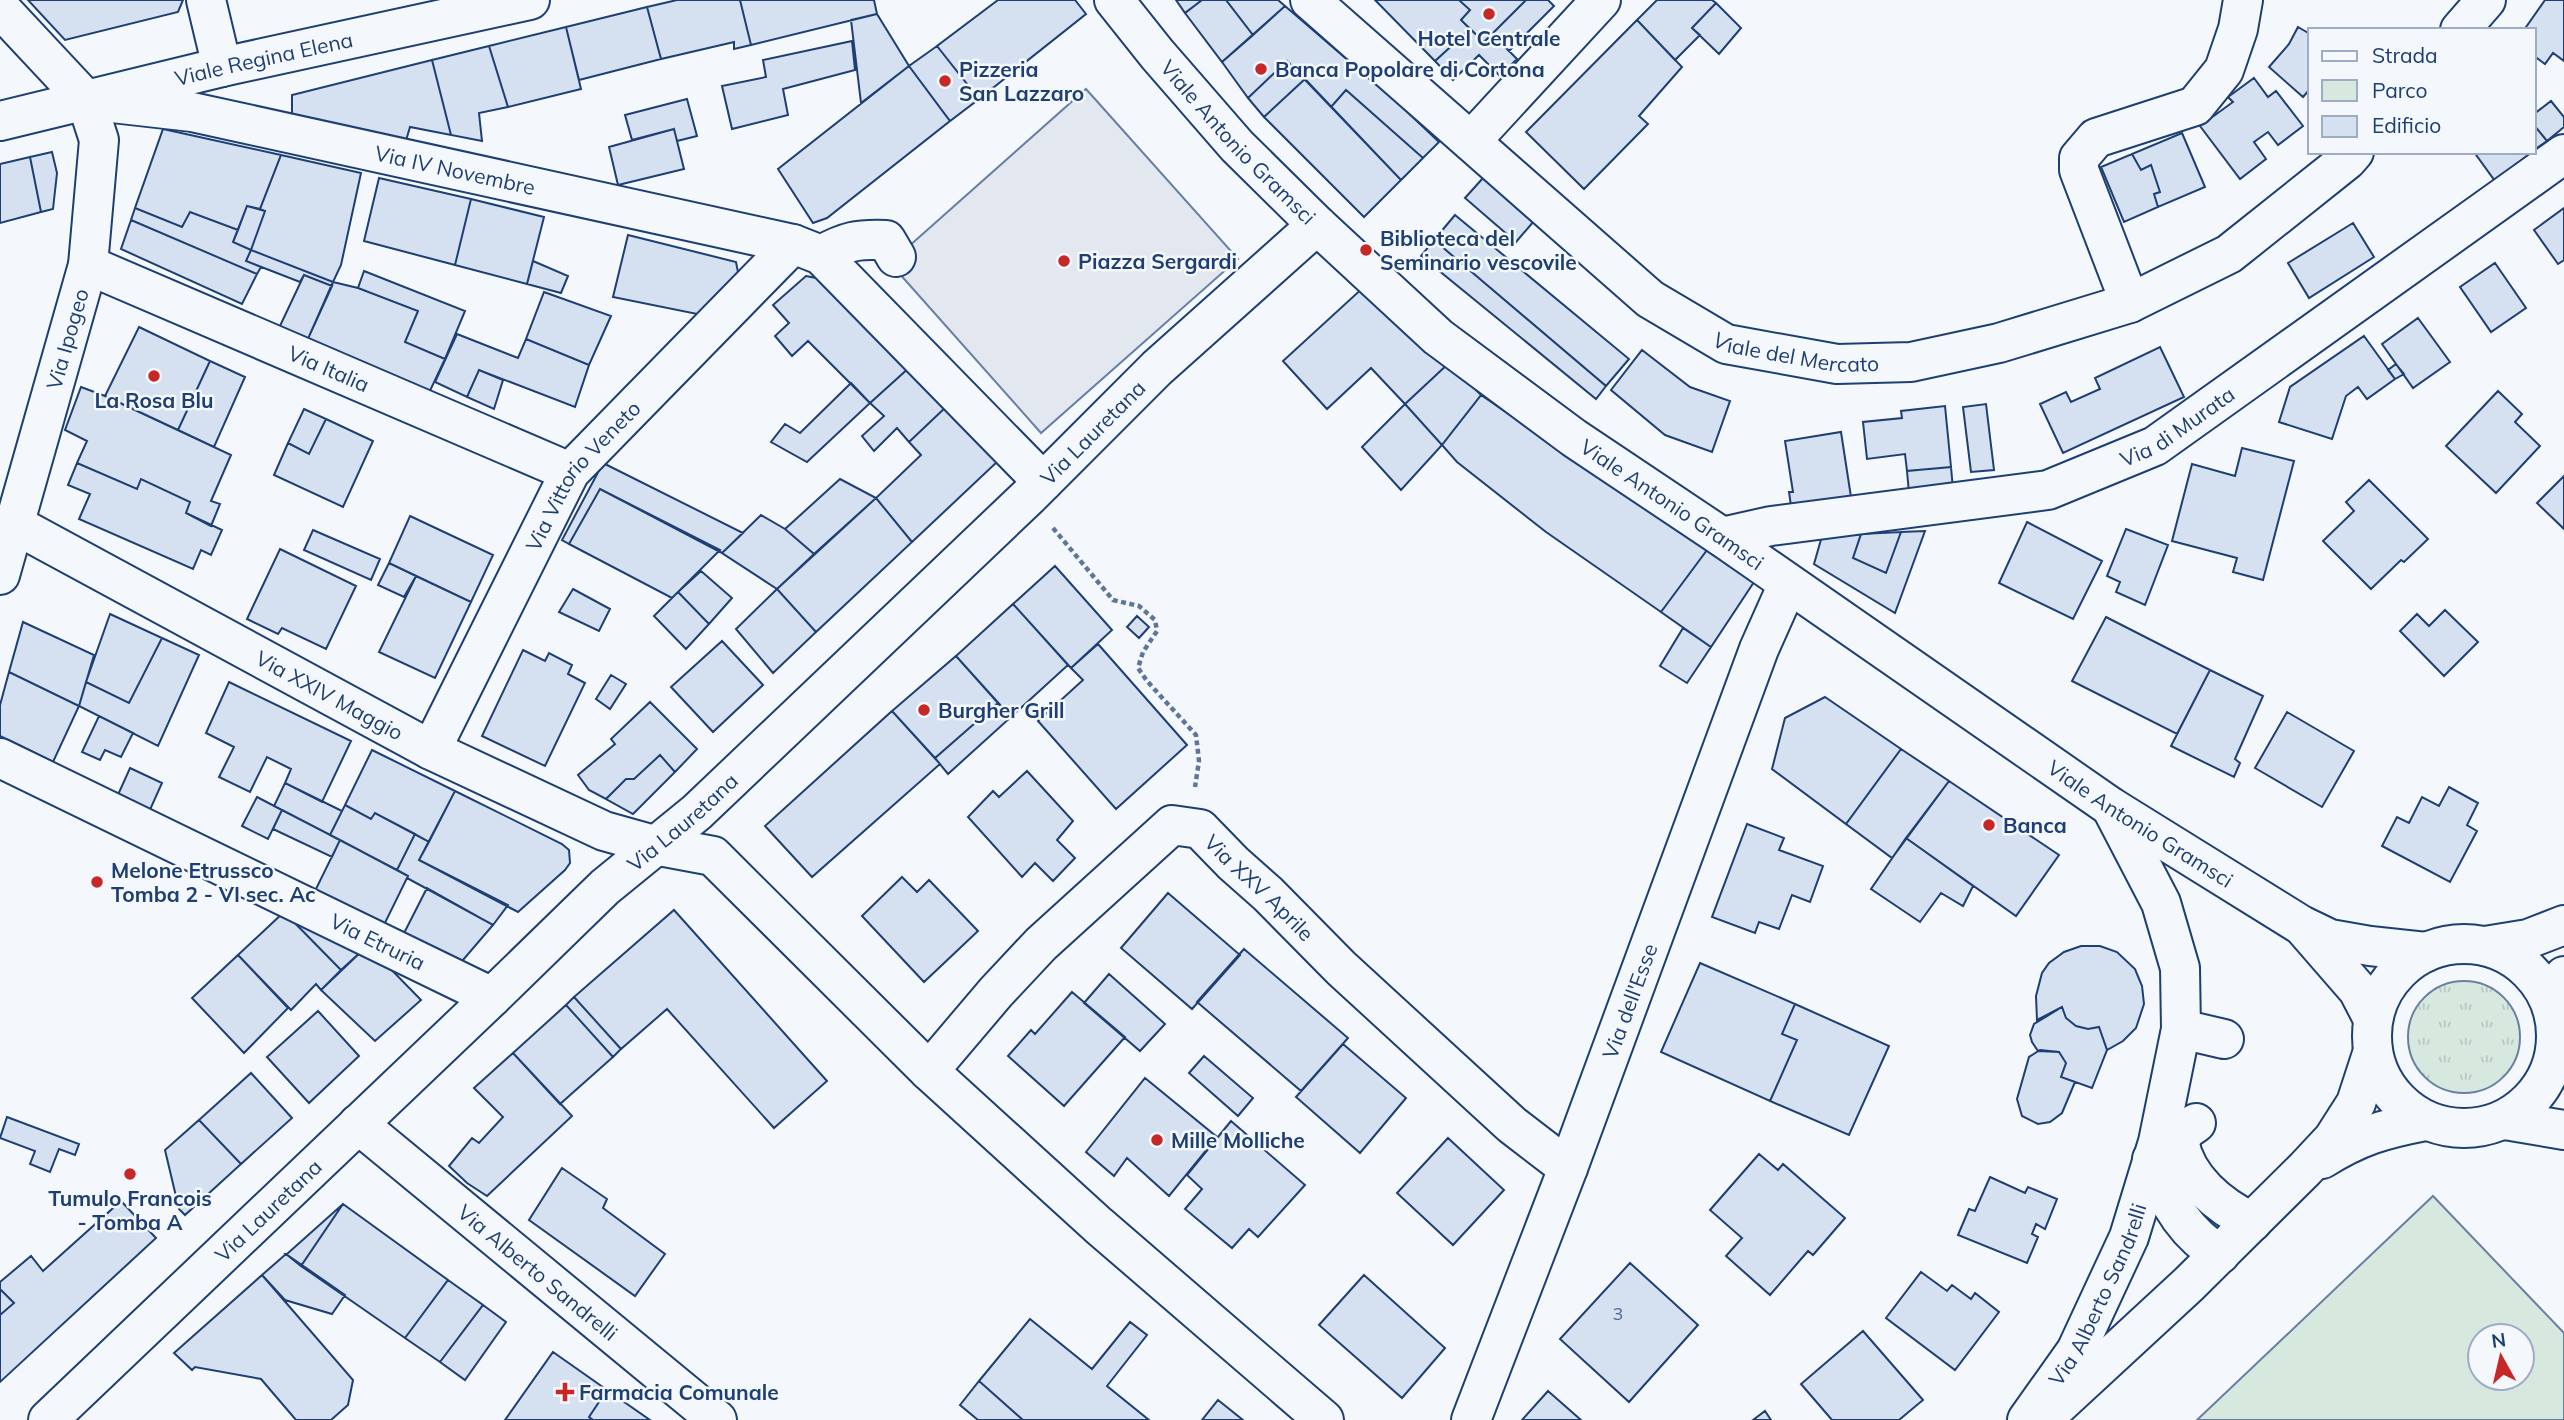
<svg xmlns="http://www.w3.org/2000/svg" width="2564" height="1420" font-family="Mulish,sans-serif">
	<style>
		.grass { fill: url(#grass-tufts); stroke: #687fa3; stroke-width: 2 }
		.green { fill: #d7e8df; stroke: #687fa3; stroke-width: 2; fill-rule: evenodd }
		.parking { fill: #e3e8f0; stroke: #687fa3; stroke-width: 2 }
		.building { fill: #d5e0f0; stroke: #1d3f73; stroke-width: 2 }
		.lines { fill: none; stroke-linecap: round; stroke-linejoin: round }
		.minor-casing { stroke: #1d3f73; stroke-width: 42 }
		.major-casing { stroke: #1d3f73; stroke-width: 42 }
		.path { stroke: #5e769c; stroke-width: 4.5; stroke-dasharray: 5 3.5; stroke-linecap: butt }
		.minor { stroke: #f4f7fb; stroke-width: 38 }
		.major { stroke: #f4f7fb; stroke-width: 38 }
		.poi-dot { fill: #c62828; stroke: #f4f7fb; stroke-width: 2.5 }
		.labels { text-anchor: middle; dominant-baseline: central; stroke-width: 5; stroke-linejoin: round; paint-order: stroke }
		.number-label { font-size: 18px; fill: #4b6792 }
		.poi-label { font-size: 21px; font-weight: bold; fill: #1d3f73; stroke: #f4f7fb; text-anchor: start }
		.street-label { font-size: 21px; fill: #1d3f73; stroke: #f4f7fb }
	</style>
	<defs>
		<pattern id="grass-tufts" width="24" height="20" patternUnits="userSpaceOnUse" patternTransform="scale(1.75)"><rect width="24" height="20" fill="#d7e8df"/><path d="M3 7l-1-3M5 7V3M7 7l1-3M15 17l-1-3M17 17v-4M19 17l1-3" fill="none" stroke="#b8c8c3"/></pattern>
	</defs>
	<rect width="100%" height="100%" fill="#f4f7fb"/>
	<!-- grass -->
	<path class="grass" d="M2408 1037a56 56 0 1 1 112 0a56 56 0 1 1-112 0Z"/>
	<!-- green -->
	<path class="green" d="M2433,1196L2564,1333V1420H2197ZM2480,1336H2522V1378H2480Z"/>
	<!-- parking -->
	<path class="parking" d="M1086,89L1238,259L1041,433L890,263Z"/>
	<!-- building -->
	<path class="building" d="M28,0H183L178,12L65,40Z
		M677,0H740L751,45L734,49V42L661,59L647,7Z
		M740,0H874L877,14L751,45Z
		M998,0H1075L1086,14L979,99L937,46Z
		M1176,0H1202L1185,13Z
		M1202,0H1226L1253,35L1222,62L1185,13Z
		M1226,0H1278L1285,6L1253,35Z
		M1375,0H1459L1470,10L1461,20L1470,29L1435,61Z
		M1459,0H1526L1484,42L1461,20L1470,10Z
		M1526,0H1548L1554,6L1509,51L1492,34Z
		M1657,0H1712L1716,3L1692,28L1700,35L1675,60L1637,20Z
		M2545,0H2564V61L2553,53L2545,64L2534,56V30H2524Z
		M1716,3L1741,28L1719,54L1692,28Z
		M1285,6L1400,105L1439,142L1423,158L1346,90L1331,107L1287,61L1248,98L1222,62Z
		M647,7L661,59L579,80L566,27Z
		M877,14L909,66L861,103L851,20Z
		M1637,20L1682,67L1639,116L1648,124L1584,189L1526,132Z
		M566,27L581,89L508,107L489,46Z
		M2298,27L2310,34V89L2303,97L2269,67L2289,44Z
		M1470,29L1484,42L1492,34L1517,59L1500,76L1479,55L1453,80L1435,61Z
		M852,41L855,70L783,89L788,115L732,129L722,86L766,77L763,60Z
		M489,46L508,107L479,113L482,141L451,135L432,60Z
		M937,46L979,99L950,121L909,66Z
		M432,60L451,135L410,127L405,144L292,119V95Z
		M1287,61L1305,79L1264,117L1248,98Z
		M909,66L950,121L827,218L813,223L778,169Z
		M2254,78L2268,97L2276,91L2303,126L2278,145L2268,132L2254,142L2266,159L2240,179L2200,126L2233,102L2228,97Z
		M1305,79L1401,180L1364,217L1264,117Z
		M1346,90L1423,158L1401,180L1331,107Z
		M687,99L697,136L677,141L674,129L632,140L625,115Z
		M2551,101L2564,117V127L2547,141L2534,125V114Z
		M2534,125L2547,141L2534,150Z
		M163,129L281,155L260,209L247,206L238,230L190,212L182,227L135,208Z
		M674,129L684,169L618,185L609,147Z
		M2182,133L2205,187L2158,207L2154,194L2160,192L2151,165L2141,170L2132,154Z
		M52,152L57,173L53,209L41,212L30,157Z
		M2474,152H2532L2495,181Z
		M2132,154L2141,170L2151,165L2160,192L2154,194L2158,207L2124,222L2101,167Z
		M281,155L361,173L341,265L333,282L251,250L265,211L260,209Z
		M30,157L41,212L0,223V164Z
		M379,178L471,199L455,265L364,241Z
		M1483,178L1534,221L1516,242L1465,198Z
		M471,199L544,217L527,284L455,265Z
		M247,206L265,211L251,250L233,242Z
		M135,208L182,227L190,212L238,230L233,242L251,250L246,261L261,267L257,274L131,220Z
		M2564,208V260L2558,264L2534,230Z
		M1455,215L1629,359L1606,386L1434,240Z
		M131,220L257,274L242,304L121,249Z
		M2353,223L2374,257L2309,298L2288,263Z
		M628,235L736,262L739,277L702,315L613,297Z
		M1434,240L1606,386L1596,399L1421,256Z
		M251,250L333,282L332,286L304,275L300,282L246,261Z
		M533,261L568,276L561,293L527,284Z
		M2495,263L2526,308L2491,332L2460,287Z
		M364,271L465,311L445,359L405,342L418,311L358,288Z
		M304,275L332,286L307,341L279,328Z
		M806,276L831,281L910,367L870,403L808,341L792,356L775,336L789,323L773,305Z
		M333,282L358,288L418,311L405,342L445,359L428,395L307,341Z
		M1367,284L1449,363L1405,404L1371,368L1327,409L1283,361Z
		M544,292L611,316L589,365L526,339Z
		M2418,318L2450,362L2413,388L2382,344Z
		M139,327L210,361L178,430L105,396Z
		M457,334L518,358L526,339L589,365L575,407L479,370L467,397L435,382Z
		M2364,336L2395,379L2367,399L2358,387L2346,396L2332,439L2279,422L2290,387Z
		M2160,347L2184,397L2063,453L2040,404L2066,392L2071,402L2100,389L2095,378Z
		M1642,350L1690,387L1730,401L1712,452L1665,435L1611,390Z
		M210,361L245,377L214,447L178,430Z
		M1449,363L1481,395L1442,445L1405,404Z
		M2396,364L2404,374L2395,379L2388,370Z
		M910,367L947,406L909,442L897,428L874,451L862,436L884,416L870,403Z
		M479,370L503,380L494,409L467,397Z
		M851,383L870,403L807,462L771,442L785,424L800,433Z
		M81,387L105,396L231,455L211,501L220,504L211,526L186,513L190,502L141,479L137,489L77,463L87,441L65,430Z
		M2498,391L2522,414L2515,422L2540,446L2496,493L2446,446Z
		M1481,395L1707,550L1661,612L1546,532L1457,462L1442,445Z
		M1405,404L1442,445L1401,490L1362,447Z
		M1986,404L1994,470L1971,472L1963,407Z
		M947,406L998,461L912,542L876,498L921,455L909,442Z
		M1945,406L1951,467L1907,471L1905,454L1867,459L1863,422L1902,418L1901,411Z
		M304,409L326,419L309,454L288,443Z
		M326,419L373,441L343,507L274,475L288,443L309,454Z
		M1841,432L1851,497L1791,506L1789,492H1793L1785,441Z
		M2242,448L2294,461L2263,580L2233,572L2237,558L2172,541L2192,464L2235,476Z
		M77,463L137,489L141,479L190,502L186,513L222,530L211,555L201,550L193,569L79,519L90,494L68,485Z
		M603,463L743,533L722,553L600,489L569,544L562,540Z
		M1951,467L1953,489L1909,493L1907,471Z
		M2564,476V529L2537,503Z
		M840,479L876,498L814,554L785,529Z
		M2369,480L2428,539L2404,562L2401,560L2371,589L2323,541L2354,511L2346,502Z
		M600,489L720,550L672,598L569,544Z
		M876,498L912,542L816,632L777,589Z
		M761,515L785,529L814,554L777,589L722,553Z
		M410,516L493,555L471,602L389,563Z
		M2027,522L2102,561L2073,619L1999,583Z
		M2126,529L2168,545L2145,605L2116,592L2120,582L2107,576Z
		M313,530L380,559L371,580L304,550Z
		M1925,531L1895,613L1814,564L1822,536L1861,534L1853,558L1886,573L1901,532Z
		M1901,532L1886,573L1853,558L1861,534Z
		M280,549L356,586L326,649L282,628L278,634L247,619Z
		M1707,550L1754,582L1711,647L1661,612Z
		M389,563L416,576L404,597L378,585Z
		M1055,566L1112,630L1071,668L1013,604Z
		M701,571L732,598L709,624L678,592Z
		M416,576L471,602L435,678L379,652Z
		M573,589L610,609L599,631L559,612Z
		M777,589L816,632L773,673L736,629Z
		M678,592L709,624L686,649L654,616Z
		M1013,604L1068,665L1011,717L956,656Z
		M2445,610L2478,642L2444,676L2400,631L2417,614L2429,626Z
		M110,614L162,638L129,703L86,682Z
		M1137,616L1149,627L1139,638L1127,627Z
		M2106,617L2210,670L2177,734L2072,681Z
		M23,622L94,655L79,706L9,672Z
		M1683,628L1711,647L1687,683L1660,666Z
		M162,638L199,655L158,746L79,706L86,682L129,703Z
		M722,641L763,685L713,732L671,687Z
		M1098,644L1187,745L1116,809L1038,721L1083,680L1071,668Z
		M523,650L545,661L549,653L572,665L568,674L585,683L545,766L482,736Z
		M956,656L998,703L935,758L892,711Z
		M2210,670L2263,696L2235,759L2240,763L2234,777L2171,746Z
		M9,672L79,706L53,762L0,736V705Z
		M611,675L626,684L610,709L596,699Z
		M229,682L351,741L322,802L285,783L291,769L267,757L250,792L219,777L234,747L206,733Z
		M1825,697L1901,749L1846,824L1772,769L1785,718Z
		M650,702L697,749L675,772L660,755L634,779H626L606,799L589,790L578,775L615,744L611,739Z
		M998,703L1011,717L948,774L935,758Z
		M892,711L940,764L812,877L765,826Z
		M2287,712L2354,751L2322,807L2255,768Z
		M99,716L133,733L121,757L105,750L100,760L82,752Z
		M1901,749L1949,781L1892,858L1846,824Z
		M372,750L455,791L429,842L375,813L371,819L345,805Z
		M660,755L675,772L633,814L606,799L626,779H634Z
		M130,768L162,783L149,812L117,797Z
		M1027,771L1073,821L1057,840L1075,858L1053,881L1035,863L1022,877L968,817L993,791L999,797Z
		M1949,781L2059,855L2016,916L1906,838Z
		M285,783L342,811L330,835L274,806Z
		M2449,787L2478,803L2467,825L2477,831L2450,882L2382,846L2397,817L2409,823L2422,797L2439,806Z
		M455,791L562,844L569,850L570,863L565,870L518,912L419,860Z
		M257,797L282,810L268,839L242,826Z
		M345,805L371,819L375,813L415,834L397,870L330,835Z
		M282,810L340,840L332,857L273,829Z
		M1747,824L1784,838L1779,850L1823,866L1810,902L1792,895L1779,929L1759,922L1755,933L1712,917Z
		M415,834L429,842L419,860L508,905L493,925L407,878L408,876L397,870Z
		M1906,838L1973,886L1963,906L1941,893L1920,922L1871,889Z
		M340,840L408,876L382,929L313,895Z
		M902,877L917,892L929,880L978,931L924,982L862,916Z
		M427,888L493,925L457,967L401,939Z
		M1168,893L1240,955L1192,1009L1121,948Z
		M674,910L827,1081L774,1128L667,1009L621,1049L574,997Z
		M284,912L365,948L341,970Z
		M284,912L341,970L321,990L316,984L291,1010L238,955Z
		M2081,946H2100L2117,952L2135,969L2142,986L2144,1004L2136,1028L2123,1041L2107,1050L2099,1027L2088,1029L2076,1026L2066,1018L2062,1007L2037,1020L2036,996L2042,973L2049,963L2064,952Z
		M365,948L378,956L421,1000L375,1041L321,990Z
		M1244,949L1348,1038L1301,1091L1197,1002Z
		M238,955L288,1008L244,1053L192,998Z
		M1700,963L1795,1004L1782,1034L1797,1040L1770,1101L1661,1052Z
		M1109,974L1165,1024L1140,1051L1084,1003Z
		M1072,992L1125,1037L1064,1106L1008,1056L1031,1030L1035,1034Z
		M574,997L621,1049L613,1057L566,1005Z
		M1795,1004L1889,1046L1849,1135L1770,1101L1797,1040L1782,1034Z
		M566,1005L613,1057L560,1104L513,1053Z
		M2062,1007L2066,1018L2076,1026L2088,1029L2099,1027L2107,1050L2092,1088L2061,1077L2066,1063L2059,1052L2038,1051L2032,1042L2030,1035L2034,1024Z
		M318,1011L359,1056L309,1103L267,1057Z
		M1343,1044L1406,1098L1360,1153L1296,1097Z
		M2040,1050L2059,1052L2066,1063L2061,1077L2075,1082L2062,1113L2050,1122L2038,1124L2022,1116L2017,1099L2029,1057Z
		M513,1053L572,1116L487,1196L467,1183L449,1166L472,1138L479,1143L503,1117L474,1088Z
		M1204,1056L1253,1098L1238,1116L1189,1073Z
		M251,1073L292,1118L241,1164L199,1120Z
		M1145,1078L1217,1137L1169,1196L1127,1158L1114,1176L1086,1152Z
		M7,1117L79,1144L75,1155L59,1149L50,1172L30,1164L35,1151L0,1138Z
		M199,1120L241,1164L185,1215L179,1209L165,1150Z
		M1231,1121L1305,1185L1258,1237L1249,1229L1232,1248L1185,1209L1202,1189L1187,1175Z
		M1448,1138L1504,1190L1453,1245L1397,1193Z
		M1759,1154L1778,1170L1783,1164L1845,1218L1813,1255L1808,1251L1770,1295L1726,1256L1742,1238L1710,1210Z
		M562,1168L607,1199L603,1208L665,1254L635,1296L529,1220Z
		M1990,1177L2025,1193L2028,1187L2057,1199L2045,1229L2036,1224L2032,1234L2038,1237L2027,1263L1958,1235L1969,1209L1975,1211Z
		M121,1201L156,1238L0,1382V1315L14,1303L0,1289V1282L31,1256L43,1271Z
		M343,1204L301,1266L286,1254H287Z
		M343,1204L448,1280L405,1338L301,1266Z
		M286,1254L345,1295L332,1314L285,1300L262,1275Z
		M1630,1263L1698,1325L1629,1402L1560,1339Z
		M1921,1272L1947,1291L1952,1285L1971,1299L1975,1293L1999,1312L1955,1370L1886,1318Z
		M262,1275L353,1380L348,1405L331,1420H296L261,1379L195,1367L192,1370L174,1353Z
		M1364,1275L1445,1348L1402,1398L1319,1325Z
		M448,1280L483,1305L440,1362L405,1338Z
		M0,1289L14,1303L0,1315Z
		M483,1305L506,1322L465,1380L440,1362Z
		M1030,1319L1092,1369L1130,1322L1147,1335L1107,1386L1149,1420H1023L979,1381Z
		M1863,1331L1923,1400L1899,1420H1832L1801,1384Z
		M553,1352L607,1390L589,1417L593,1420H505Z
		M979,1381L1023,1420H978L960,1405Z
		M607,1390L650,1420H593L589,1417Z
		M1548,1391L1581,1420H1522Z
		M1218,1400L1243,1420H1202Z
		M1765,1411L1771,1420H1753Z"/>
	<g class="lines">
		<!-- minor casing -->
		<g class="minor-casing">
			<g id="minor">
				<path d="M206,0L222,67"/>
				<path d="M0,8L86,100L99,140L88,265L0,575"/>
				<path id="s1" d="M86,100L192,112L793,244L821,255L1043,482"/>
				<path id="s2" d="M0,121L222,67L530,0"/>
				<path d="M1471,141L1601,0"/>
				<path d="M821,255C847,241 857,239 886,240L896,257"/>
				<path id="s3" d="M88,265L570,472"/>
				<path d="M2130,303L2079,170V158L2096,138L2195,106L2224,70L2238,29L2243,0"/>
				<path id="s4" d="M14,524L431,750L604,831L654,845L713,856L929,1071L1098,1225L1324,1420"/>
				<path id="s5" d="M1722,537L1771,526L2048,490L2155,446L2564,154"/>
				<path id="s6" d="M431,750L570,472L793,244"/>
				<path id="s7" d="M0,758L492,997"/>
				<path d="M2485,946L2528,939L2564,925"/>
				<path d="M2552,1006L2564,976"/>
				<path d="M2181,1029L2224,1039"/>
				<path id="s8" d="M929,1071L996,992L1041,944L1172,825L1200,829L1233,863L1268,894L1341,968L1512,1125L1568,1168"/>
				<path d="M2196,1123L2186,1130L2179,1141C2186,1179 2219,1206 2252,1222"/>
				<path id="s9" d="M358,1124L717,1420"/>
				<path d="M2152,1159C2164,1197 2185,1234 2220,1254"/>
				<path d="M2322,1159C2359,1136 2383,1129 2425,1121"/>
				<path d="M2057,1406L2189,1284L2305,1169L2333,1139L2356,1103L2372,1054"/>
				<path id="s10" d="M48,1420L492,997L605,887L697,812L1029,496L1157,368L1317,225"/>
				<path id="s11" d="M1471,1420L1568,1168L1759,649L1788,584"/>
				<path id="s12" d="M2027,1420L2076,1351L2129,1237L2158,1142L2181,1029L2180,968L2161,903L2111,807"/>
			</g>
		</g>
		<!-- major casing -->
		<g class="major-casing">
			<g id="major">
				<path id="s13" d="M1114,0L1157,54L1237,146L1317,225L1438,337L1574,438L1722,537L2111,807L2301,925L2330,939L2370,946L2426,952"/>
				<path id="s14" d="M1310,0L1650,299L1726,344L1837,364L1911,362L1999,343L2130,303L2229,254L2347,160L2354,152"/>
				<path d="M2460,30L2486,0"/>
				<path d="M2305,929L2358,990L2372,1017"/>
				<circle cx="2464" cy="1036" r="92"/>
				<path d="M2505,1120L2564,1130"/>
			</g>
		</g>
		<!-- path -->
		<path class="path" d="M1053,528L1113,600L1139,606L1155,620L1157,631L1143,652L1138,668L1147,681L1196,735L1199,761L1195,787"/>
		<!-- minor -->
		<use href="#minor" class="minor"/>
		<!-- major -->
		<use href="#major" class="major"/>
	</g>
	<!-- markers -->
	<g class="poi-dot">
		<circle cx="1489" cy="14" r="7"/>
		<circle cx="1261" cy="69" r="7"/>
		<circle cx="945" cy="81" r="7"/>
		<circle cx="1366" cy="250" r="7"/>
		<circle cx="1064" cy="261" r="7"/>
		<circle cx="154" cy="376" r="7"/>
		<circle cx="924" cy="710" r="7"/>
		<circle cx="1989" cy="825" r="7"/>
		<circle cx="97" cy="882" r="7"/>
		<circle cx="1157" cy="1140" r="7"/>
		<circle cx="130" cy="1174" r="7"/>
		<path d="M561.5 1381.5h7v7h7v7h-7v7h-7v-7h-7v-7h7z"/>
	</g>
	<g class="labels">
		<!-- number labels -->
		<g class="number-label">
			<text x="1618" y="1313">3</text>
		</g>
		<!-- poi labels -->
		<g class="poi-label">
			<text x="1489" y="38" text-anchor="middle">Hotel Centrale</text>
			<text x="959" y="69">Pizzeria<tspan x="959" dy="24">San Lazzaro</tspan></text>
			<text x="1275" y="69">Banca Popolare di Cortona</text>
			<text x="1380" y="238">Biblioteca del<tspan x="1380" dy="24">Seminario vescovile</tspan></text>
			<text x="1078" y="261">Piazza Sergardi</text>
			<text x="154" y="400" text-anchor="middle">La Rosa Blu</text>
			<text x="938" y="710">Burgher Grill</text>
			<text x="2003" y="825">Banca</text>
			<text x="111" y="870">Melone Etrussco<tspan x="111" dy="24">Tomba 2 - VI sec. Ac</tspan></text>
			<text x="1171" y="1140">Mille Molliche</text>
			<text x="130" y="1198" text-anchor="middle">Tumulo Francois<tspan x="130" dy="24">- Tomba A</tspan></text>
			<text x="579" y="1392">Farmacia Comunale</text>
		</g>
		<!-- street labels -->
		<g class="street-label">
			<text stroke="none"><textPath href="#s2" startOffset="271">Viale Regina Elena</textPath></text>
			<text stroke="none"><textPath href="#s13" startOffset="189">Viale Antonio Gramsci</textPath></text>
			<text stroke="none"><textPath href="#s1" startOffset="376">Via IV Novembre</textPath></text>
			<text transform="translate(67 339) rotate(-74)">Via Ipogeo</text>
			<text stroke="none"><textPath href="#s14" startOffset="612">Viale del Mercato</textPath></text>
			<text stroke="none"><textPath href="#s3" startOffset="262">Via Italia</textPath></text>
			<text stroke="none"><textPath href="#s5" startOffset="474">Via di Murata</textPath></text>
			<text stroke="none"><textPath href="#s10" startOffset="1438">Via Lauretana</textPath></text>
			<text stroke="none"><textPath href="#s6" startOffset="315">Via Vittorio Veneto</textPath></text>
			<text stroke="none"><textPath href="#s13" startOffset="756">Viale Antonio Gramsci</textPath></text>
			<text stroke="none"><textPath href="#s4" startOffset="359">Via XXIV Maggio</textPath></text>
			<text stroke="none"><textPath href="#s10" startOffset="872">Via Lauretana</textPath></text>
			<text stroke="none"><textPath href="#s13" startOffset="1323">Viale Antonio Gramsci</textPath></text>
			<text stroke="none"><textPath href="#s8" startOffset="458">Via XXV Aprile</textPath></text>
			<text stroke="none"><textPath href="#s7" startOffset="420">Via Etruria</textPath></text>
			<text stroke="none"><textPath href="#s11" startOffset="448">Via dell'Esse</textPath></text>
			<text stroke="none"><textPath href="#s10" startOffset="304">Via Lauretana</textPath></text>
			<text stroke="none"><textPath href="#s9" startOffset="233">Via Alberto Sandrelli</textPath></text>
			<text stroke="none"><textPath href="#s12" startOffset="145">Via Alberto Sandrelli</textPath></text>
		</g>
	</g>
	<!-- legend -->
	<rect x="2308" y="28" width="228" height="126" fill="#f4f7fb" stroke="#9eadc5" stroke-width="2"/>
	<rect x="2322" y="51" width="35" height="10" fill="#f4f7fb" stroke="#9eadc5" stroke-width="2"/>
	<text x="2372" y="63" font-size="21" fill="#1d3f73">Strada</text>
	<rect x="2322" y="80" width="35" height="21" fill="#d7e8df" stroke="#9eadc5" stroke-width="2"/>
	<text x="2372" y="98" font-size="21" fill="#1d3f73">Parco</text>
	<rect x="2322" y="116" width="35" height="21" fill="#d5e0f0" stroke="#9eadc5" stroke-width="2"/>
	<text x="2372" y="133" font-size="21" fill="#1d3f73">Edificio</text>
	<!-- north arrow -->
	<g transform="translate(2501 1357) rotate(352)"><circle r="33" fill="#f4f7fb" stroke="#9eadc5" stroke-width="2"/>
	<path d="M0-5L12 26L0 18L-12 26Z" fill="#c62828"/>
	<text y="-10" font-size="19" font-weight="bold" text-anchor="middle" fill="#1d3f73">N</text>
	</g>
</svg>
